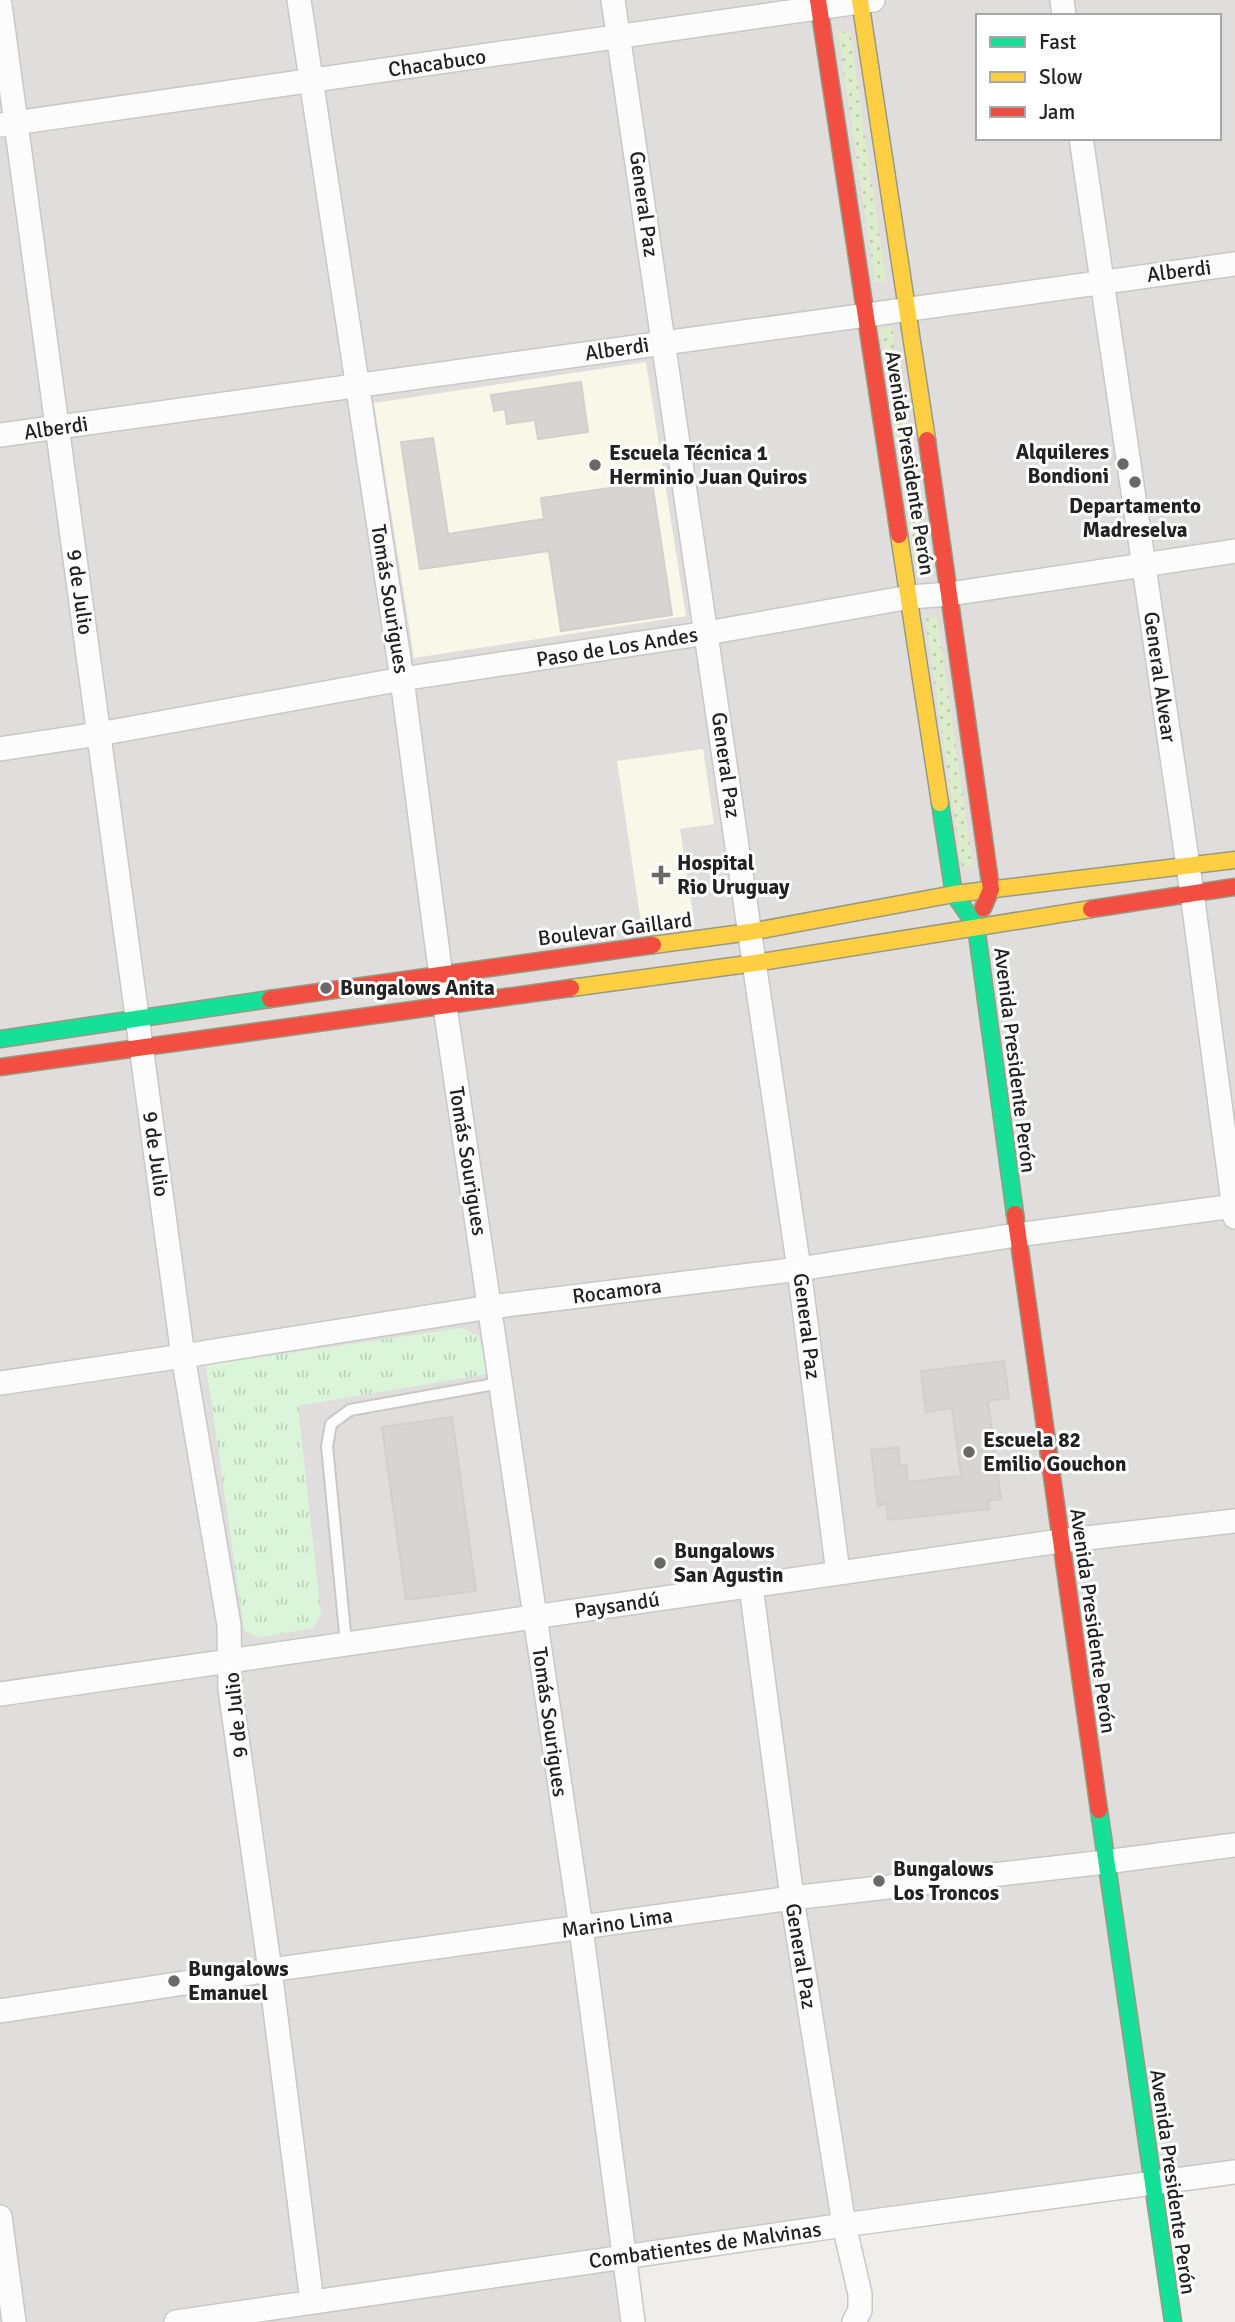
<svg xmlns="http://www.w3.org/2000/svg" width="1235" height="2322" font-family="Signika,sans-serif">
	<style>
		.residential { fill: #dfdedc; fill-rule: evenodd }
		.education { fill: #f8f7e8 }
		.grass { fill: url(#grass-dots) }
		.park { fill: url(#park-tufts) }
		.building { fill: #d7d4d2; stroke: #d3d0cc; stroke-width: 2 }
		.lines { fill: none; stroke-linecap: round; stroke-linejoin: round }
		.lane-casing { stroke: #c9c8c7; stroke-width: 14 }
		.street-casing { stroke: #c9c8c7; stroke-width: 26 }
		.fast-casing { stroke: #999a82; stroke-width: 19 }
		.slow-casing { stroke: #999a82; stroke-width: 19 }
		.jam-casing { stroke: #999a82; stroke-width: 19 }
		.lane { stroke: #fdfcfc; stroke-width: 10 }
		.street { stroke: #fdfcfc; stroke-width: 23 }
		.fast { stroke: #16e098; stroke-width: 16 }
		.slow { stroke: #ffcf43; stroke-width: 16 }
		.jam { stroke: #f24e42; stroke-width: 16 }
		.poi-dot { fill: #6a6968; stroke: #fff; stroke-width: 2.5 }
		.labels { text-anchor: middle; dominant-baseline: central; stroke-width: 6; stroke-linejoin: round; paint-order: stroke }
		.street-label { font-size: 21px; fill: #222; stroke: #fff }
		.poi-label { font-size: 21px; font-weight: bold; fill: #222; stroke: #fff; text-anchor: start }
	</style>
	<defs>
		<pattern id="grass-dots" width="8" height="8" patternUnits="userSpaceOnUse" patternTransform="scale(1.75)"><rect width="8" height="8" fill="#ddeccb"/><path d="M2 2h.1M6 6h.1" fill="none" stroke="#bdcaae" stroke-width="1.8" stroke-linecap="round"/></pattern>
		<pattern id="park-tufts" width="24" height="20" patternUnits="userSpaceOnUse" patternTransform="scale(1.75)"><rect width="24" height="20" fill="#daf5da"/><path d="M3 7l-1-3M5 7V3M7 7l1-3M15 17l-1-3M17 17v-4M19 17l1-3" fill="none" stroke="#bbd2bb"/></pattern>
	</defs>
	<rect width="100%" height="100%" fill="#f0eeeb"/>
	<!-- residential -->
	<path class="residential" d="M0,0H1235V2172L624,2258L633,2322H0ZM978,16H1219V138H978Z"/>
	<!-- education -->
	<path class="education" d="M646,362L686,616L414,658L374,403Z
		M703,749L714,824L680,829L694,921L642,929L617,761Z"/>
	<!-- grass -->
	<path class="grass" d="M850,31L886,281L875,283L838,33Z
		M892,326L928,576L917,577L880,328Z
		M937,616L973,866L962,867L925,618Z"/>
	<!-- park -->
	<path class="park" d="M462,1328L479,1336L487,1374L298,1406L321,1615L313,1628L258,1638L244,1630L206,1365Z"/>
	<!-- building -->
	<path class="building" d="M581,382L588,432L538,439L535,420L507,424L505,409L494,411L491,395Z
		M433,438L448,534L544,519L541,498L652,482L672,615L561,631L549,551L420,569L401,442Z
		M1004,1361L1009,1398L988,1401L1001,1499L988,1501L989,1509L888,1520L886,1504L878,1506L871,1450L898,1447L900,1465H906L908,1482L961,1476L952,1408L926,1412L921,1371Z
		M452,1417L476,1591L406,1600L382,1427Z"/>
	<g class="lines">
		<!-- lane casing -->
		<g class="lane-casing">
			<path id="lane" d="M346,1643L327,1446L331,1424L350,1410L500,1383"/>
		</g>
		<!-- street casing -->
		<g class="street-casing">
			<path id="street" d="M299,0L402,679L445,1007L581,1928L633,2322
				M613,0L799,1269L838,1573
				M1062,0L1064,16
				M0,5L183,1356L229,1625L230,1689L270,1970L312,2302
				M0,125L873,0
				M1081,138L1192,893L1235,1217
				M0,435L1235,264
				M0,749L99,734L402,679L707,633L910,597L950,594L1235,551
				M0,1383L183,1356L490,1307L799,1269L1016,1235L1235,1206
				M751,1586L792,1898L844,2225L860,2294V2310L854,2322
				M0,1694L1060,1541L1235,1521
				M0,2011L270,1970L792,1898L1105,1862L1235,1845
				M0,2217L14,2322
				M176,2322L844,2225L1235,2172"/>
		</g>
		<!-- fast casing -->
		<g class="fast-casing">
			<path id="fast" d="M940,803L954,894L976,926L1015,1214
				M0,1039L270,999
				M1099,1810L1173,2322"/>
		</g>
		<!-- slow casing -->
		<g class="slow-casing">
			<path id="slow" d="M860,0L927,440
				M899,535L940,803
				M653,945L750,932L954,894L1235,860
				M571,988L755,963L1091,909"/>
		</g>
		<!-- jam casing -->
		<g class="jam-casing">
			<path id="jam" d="M818,0L899,535
				M927,440L991,889L983,908
				M1091,909L1235,887
				M270,999L653,945
				M0,1067L571,988
				M1015,1214L1099,1810"/>
		</g>
		<!-- lane -->
		<use href="#lane" class="lane"/>
		<!-- street -->
		<use href="#street" class="street"/>
		<!-- fast -->
		<use href="#fast" class="fast"/>
		<!-- slow -->
		<use href="#slow" class="slow"/>
		<!-- jam -->
		<use href="#jam" class="jam"/>
	</g>
	<!-- markers -->
	<g class="poi-dot">
		<circle cx="1123" cy="464" r="7"/>
		<circle cx="595" cy="465" r="7"/>
		<circle cx="1135" cy="482" r="7"/>
		<path d="M657.5 864.5h7v7h7v7h-7v7h-7v-7h-7v-7h7z"/>
		<circle cx="326" cy="988" r="7"/>
		<circle cx="969" cy="1452" r="7"/>
		<circle cx="660" cy="1563" r="7"/>
		<circle cx="879" cy="1881" r="7"/>
		<circle cx="174" cy="1981" r="7"/>
	</g>
	<g class="labels">
		<!-- street labels -->
		<g class="street-label">
			<text transform="translate(437 63) rotate(-8)">Chacabuco</text>
			<text transform="translate(644 204) rotate(82)">General Paz</text>
			<text transform="translate(1179 271) rotate(-7)">Alberdi</text>
			<text transform="translate(617 349) rotate(-8)">Alberdi</text>
			<text transform="translate(56 428) rotate(-8)">Alberdi</text>
			<text transform="translate(910 463) rotate(81)">Avenida Presidente Perón</text>
			<text transform="translate(80 592) rotate(82)">9 de Julio</text>
			<text transform="translate(390 599) rotate(81)">Tomás Sourigues</text>
			<text transform="translate(617 647) rotate(-9)">Paso de Los Andes</text>
			<text transform="translate(1160 677) rotate(82)">General Alvear</text>
			<text transform="translate(726 765) rotate(82)">General Paz</text>
			<text transform="translate(615 929) rotate(-7)">Boulevar Gaillard</text>
			<text transform="translate(1015 1060) rotate(83)">Avenida Presidente Perón</text>
			<text transform="translate(156 1154) rotate(82)">9 de Julio</text>
			<text transform="translate(468 1161) rotate(81)">Tomás Sourigues</text>
			<text transform="translate(617 1291) rotate(-7)">Rocamora</text>
			<text transform="translate(807 1326) rotate(83)">General Paz</text>
			<text transform="translate(617 1605) rotate(-8)">Paysandú</text>
			<text transform="translate(1093 1621) rotate(82)">Avenida Presidente Perón</text>
			<text transform="translate(236 1715) rotate(-96)">9 de Julio</text>
			<text transform="translate(550 1722) rotate(82)">Tomás Sourigues</text>
			<text transform="translate(617 1923) rotate(-8)">Marino Lima</text>
			<text transform="translate(801 1956) rotate(81)">General Paz</text>
			<text transform="translate(1173 2182) rotate(82)">Avenida Presidente Perón</text>
			<text transform="translate(705 2245) rotate(-8)">Combatientes de Malvinas</text>
		</g>
		<!-- poi labels -->
		<g class="poi-label">
			<text x="1109" y="452" text-anchor="end">Alquileres<tspan x="1109" dy="24">Bondioni</tspan></text>
			<text x="609" y="453">Escuela Técnica 1<tspan x="609" dy="24">Herminio Juan Quiros</tspan></text>
			<text x="1135" y="506" text-anchor="middle">Departamento<tspan x="1135" dy="24">Madreselva</tspan></text>
			<text x="677" y="863">Hospital<tspan x="677" dy="24">Rio Uruguay</tspan></text>
			<text x="340" y="988">Bungalows Anita</text>
			<text x="983" y="1440">Escuela 82<tspan x="983" dy="24">Emilio Gouchon</tspan></text>
			<text x="674" y="1551">Bungalows<tspan x="674" dy="24">San Agustin</tspan></text>
			<text x="893" y="1869">Bungalows<tspan x="893" dy="24">Los Troncos</tspan></text>
			<text x="188" y="1969">Bungalows<tspan x="188" dy="24">Emanuel</tspan></text>
		</g>
	</g>
	<!-- legend -->
	<rect x="976" y="14" width="245" height="126" fill="#ffffff" stroke="#a7a7a7" stroke-width="2"/>
	<rect x="990" y="37" width="35" height="10" fill="#16e098" stroke="#a7a7a7" stroke-width="2"/>
	<text x="1039" y="49" font-size="21" fill="#222222">Fast</text>
	<rect x="990" y="72" width="35" height="10" fill="#ffcf43" stroke="#a7a7a7" stroke-width="2"/>
	<text x="1039" y="84" font-size="21" fill="#222222">Slow</text>
	<rect x="990" y="107" width="35" height="10" fill="#f24e42" stroke="#a7a7a7" stroke-width="2"/>
	<text x="1039" y="119" font-size="21" fill="#222222">Jam</text>
</svg>
